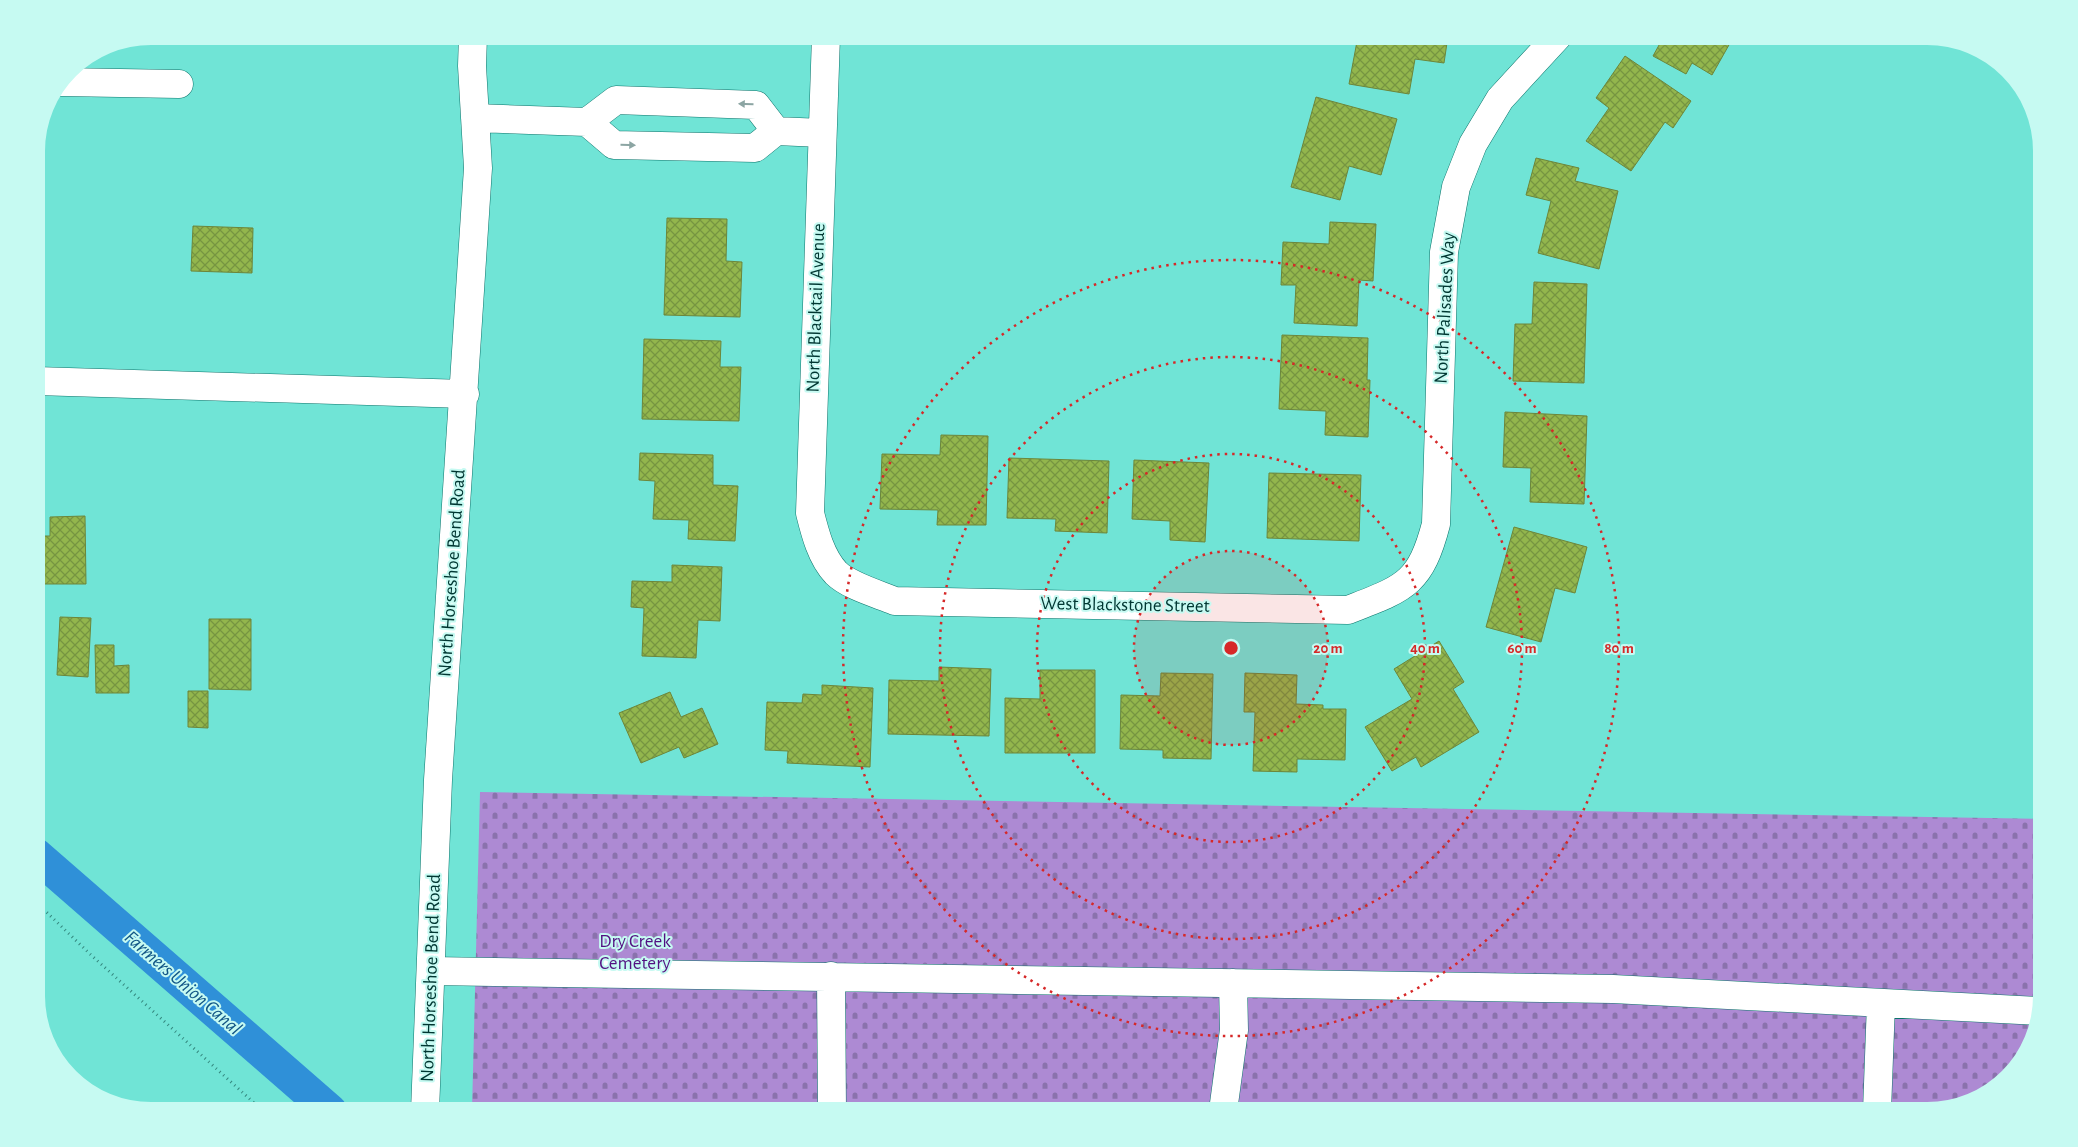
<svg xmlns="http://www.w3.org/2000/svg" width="2078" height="1147" font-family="'Alegreya Sans',sans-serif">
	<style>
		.cemetery { fill: url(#cemetery-stones) }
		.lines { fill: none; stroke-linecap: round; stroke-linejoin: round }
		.canal { stroke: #2f90d8; stroke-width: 34 }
		.building { fill: url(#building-cross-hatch); stroke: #6c863a }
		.minor-casing { stroke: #0c746b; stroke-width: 29 }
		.path { stroke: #34887f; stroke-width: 3; stroke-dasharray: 1 4; stroke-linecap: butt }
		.minor { stroke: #fff; stroke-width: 28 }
		.oneway { fill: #8ca5a3 }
		.ring { fill: none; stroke: #d62828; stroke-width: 2.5; stroke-dasharray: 2.5 5 }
		.labels { text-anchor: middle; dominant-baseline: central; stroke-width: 4; stroke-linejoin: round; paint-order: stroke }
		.street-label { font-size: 19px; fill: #003732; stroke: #c6faf2 }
		.park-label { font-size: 19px; fill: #521081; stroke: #c6faf2 }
		.water-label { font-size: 20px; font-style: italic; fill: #125686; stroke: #c6faf2 }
		.centre { fill: #d62828; stroke: #c6faf2; stroke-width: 2.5 }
		.ring-label { font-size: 15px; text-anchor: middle; font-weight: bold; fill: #d62828; stroke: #c6faf2; stroke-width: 4; stroke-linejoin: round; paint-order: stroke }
	</style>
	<defs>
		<pattern id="cemetery-stones" width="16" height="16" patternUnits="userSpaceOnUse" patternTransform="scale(1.25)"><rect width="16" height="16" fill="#ad8ad3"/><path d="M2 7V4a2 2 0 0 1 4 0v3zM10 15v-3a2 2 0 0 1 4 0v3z" fill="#8a72ac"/></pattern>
		<pattern id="building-cross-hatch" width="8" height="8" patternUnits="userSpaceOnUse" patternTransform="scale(1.25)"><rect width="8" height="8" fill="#93b64d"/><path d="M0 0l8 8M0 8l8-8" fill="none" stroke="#769541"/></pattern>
	</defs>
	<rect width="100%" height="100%" fill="#70e4d6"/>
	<!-- cemetery -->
	<path class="cemetery" d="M480,792L2042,819V997L2027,1053L1985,1095L1928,1111H472Z"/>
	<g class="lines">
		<!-- canal -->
		<path class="canal" d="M36,855L330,1111"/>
	</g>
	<!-- building -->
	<path class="building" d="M659,36H731V42L659,40Z
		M1358,36H1448L1444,63L1415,59L1409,94L1349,84Z
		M1664,36H1734L1712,75L1692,63L1686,74L1653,56Z
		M1625,56L1691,101L1673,128L1665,122L1631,171L1586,141L1609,108L1596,98Z
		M1316,97L1397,119L1381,175L1349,166L1340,200L1291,187Z
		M1536,158L1579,168L1575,181L1618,191L1599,269L1538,253L1551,201L1526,195Z
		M667,218L727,219L726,261L742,262L740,317L664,315Z
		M1330,222L1376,224L1373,281L1359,280L1357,326L1294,323L1296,285H1281L1283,242L1329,244Z
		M193,226L253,228L252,273L191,271Z
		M1534,282L1587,284L1584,383L1513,381L1515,324H1532Z
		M1282,335L1368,338L1367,380H1370L1368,437L1325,435L1326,411L1279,409Z
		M644,339L721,341L720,367H741L739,421L642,419Z
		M1505,412L1587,416L1584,504L1530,502L1531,468L1503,467Z
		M941,435L988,436L986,525H937L938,510L880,509L882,454L940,455Z
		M640,453L713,455V485L738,486L735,541L688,539L689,520L653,519L655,481L639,480Z
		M1009,458L1109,461L1107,533L1055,531L1056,519L1007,518Z
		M1134,460L1209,463L1205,542L1170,540V521L1132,519Z
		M1269,473L1361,475L1359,541L1267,538Z
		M85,516L86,584H36V536H50V517Z
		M1514,527L1587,547L1575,593L1555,588L1541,642L1486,627Z
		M672,565L722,567L720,621L698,620L696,658L642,656L644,608L631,607L632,581L672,582Z
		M60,617L91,618L88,677L57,675Z
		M209,619H251V690L209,689Z
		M1439,641L1464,682L1453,689L1479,732L1421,767L1416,757L1392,771L1365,727L1412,699L1394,669Z
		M95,645H114V666L129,665V693H96Z
		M939,667L991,669L989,736L888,734L889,680L939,681Z
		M1040,670H1095V753H1005V698L1040,699Z
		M1161,673L1213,674L1211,759L1163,758V750L1120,749L1121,695L1160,696Z
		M1245,673L1297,675L1296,704L1323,705V709H1346L1345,760L1297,759V772L1253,771L1255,712H1244Z
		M822,685L873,688L870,767L787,763L788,751L765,750L767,702L802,703L803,694L822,695Z
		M188,691H208V728L188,727Z
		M670,692L681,717L702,708L718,744L684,758L679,747L641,763L619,713Z"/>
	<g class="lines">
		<!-- minor casing -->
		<g class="minor-casing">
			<path id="minor" d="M826,36L810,513C815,533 821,557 836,573C849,586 878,594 895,601L1348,610C1404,588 1420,585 1436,524L1444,252L1456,187L1473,144L1500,99L1558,36
				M61,82L179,84
				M475,118L587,122L614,145L755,148L776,131L756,105L616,100L587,122
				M776,131L822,133
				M36,381L465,394
				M431,971L1613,989L2038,1011
				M831,976L832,1111
				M425,1111L438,780L478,168L472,66L473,36
				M1223,1111L1234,1030L1233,983
				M1877,1111L1881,1003"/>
		</g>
		<!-- path -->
		<path class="path" d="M36,902L90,954L263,1111"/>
		<!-- minor -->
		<use href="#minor" class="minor"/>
	</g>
	<!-- one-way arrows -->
	<defs><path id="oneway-solid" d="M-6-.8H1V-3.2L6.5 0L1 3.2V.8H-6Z" transform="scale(1.25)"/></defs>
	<g class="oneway">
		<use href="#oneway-solid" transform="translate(746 104) rotate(-178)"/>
		<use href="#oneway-solid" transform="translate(628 145) rotate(1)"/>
	</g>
	<!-- distance rings -->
	<circle cx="1231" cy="648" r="97" fill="#d62828" fill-opacity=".12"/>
	<g class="ring">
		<circle cx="1231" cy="648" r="97"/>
		<circle cx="1231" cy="648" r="194"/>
		<circle cx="1231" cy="648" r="291"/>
		<circle cx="1231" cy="648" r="388"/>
	</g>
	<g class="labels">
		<!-- street labels -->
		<g class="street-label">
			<text transform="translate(816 308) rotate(-88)">North Blacktail Avenue</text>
			<text transform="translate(1445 308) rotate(-87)">North Palisades Way</text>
			<text transform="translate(452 573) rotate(-86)">North Horseshoe Bend Road</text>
			<text transform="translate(1125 605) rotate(1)">West Blackstone Street</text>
			<text transform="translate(431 978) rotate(-88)">North Horseshoe Bend Road</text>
		</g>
		<!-- park labels -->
		<g class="park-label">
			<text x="635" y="941">Dry Creek<tspan x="635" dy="22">Cemetery</tspan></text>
		</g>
		<!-- water labels -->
		<g class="water-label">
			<text transform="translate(183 983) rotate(41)">Farmers Union Canal</text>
		</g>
	</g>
	<!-- crop -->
	<path d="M0 0H2078V1147H0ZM151 45H1927A106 106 0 0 1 2033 151V996A106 106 0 0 1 1927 1102H151A106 106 0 0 1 45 996V151A106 106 0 0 1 151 45Z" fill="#c6faf2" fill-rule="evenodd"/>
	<circle cx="1231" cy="648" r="8" class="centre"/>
	<g class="ring-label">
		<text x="1328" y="653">20 m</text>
		<text x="1425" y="653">40 m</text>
		<text x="1522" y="653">60 m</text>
		<text x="1619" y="653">80 m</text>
	</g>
</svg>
